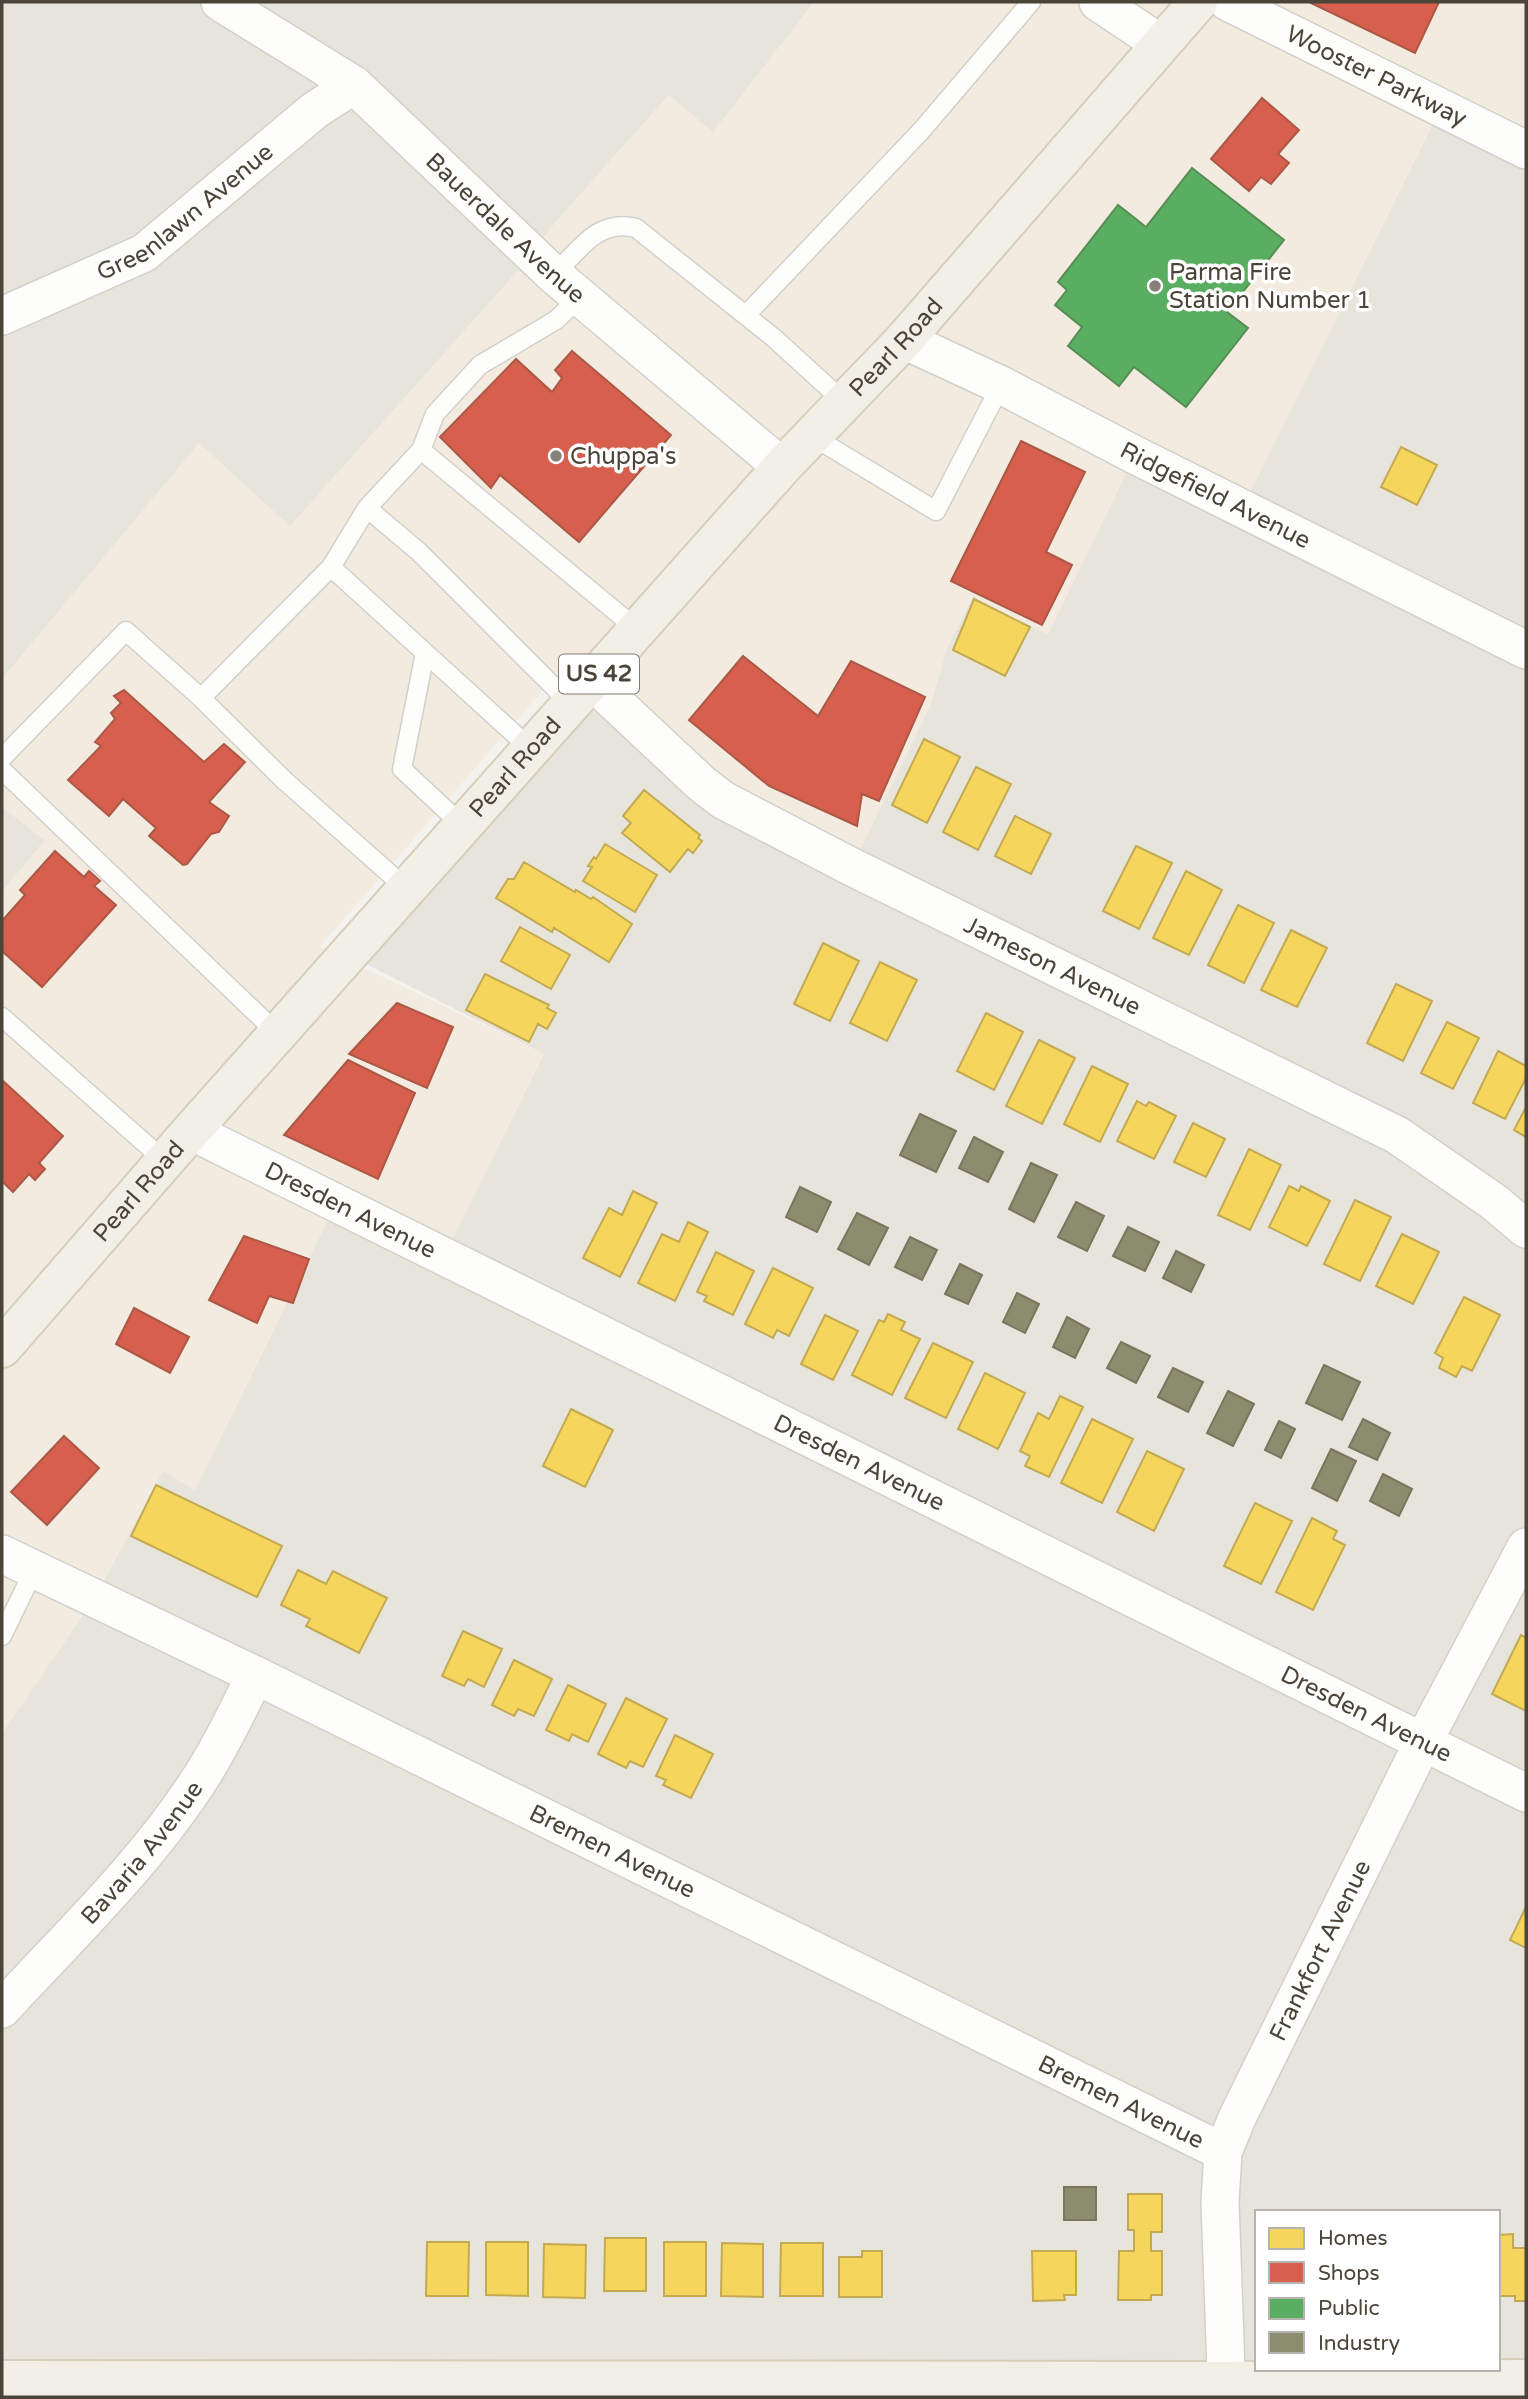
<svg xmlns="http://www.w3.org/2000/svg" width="1528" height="2399" font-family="'Varela Round',sans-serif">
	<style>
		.residential { fill: #e7e4dc; fill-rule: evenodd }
		.commercial { fill: #f3ebdf }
		.homes { fill: #f6d55c; stroke: #c3aa52; stroke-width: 2 }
		.shops { fill: #d6604d; stroke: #ac5847; stroke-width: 2 }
		.public { fill: #5aae61; stroke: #568e55; stroke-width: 2 }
		.industry { fill: #8c8c6e; stroke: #78765e; stroke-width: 2 }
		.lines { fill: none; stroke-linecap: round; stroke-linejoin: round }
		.lane-casing { stroke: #d2d0cb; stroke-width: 21 }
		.street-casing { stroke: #d2d0cb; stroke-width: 40 }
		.primary-casing { stroke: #d6cebb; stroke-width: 42 }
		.lane { stroke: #fdfdfc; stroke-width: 18 }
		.street { stroke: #fdfdfc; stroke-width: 37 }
		.primary { stroke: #f2efe6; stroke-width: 38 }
		.poi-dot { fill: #868178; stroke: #fff; stroke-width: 2.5 }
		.labels { text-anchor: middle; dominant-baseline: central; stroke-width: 7; stroke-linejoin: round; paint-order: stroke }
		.shield { fill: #fff; stroke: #817c74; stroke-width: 2 }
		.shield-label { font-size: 23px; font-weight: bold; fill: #4b4439 }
		.street-label { font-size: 24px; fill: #4b4439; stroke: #fff }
		.poi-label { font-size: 24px; fill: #4b4439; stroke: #fff; text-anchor: start }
	</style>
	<rect width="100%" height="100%" fill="#f4f2ee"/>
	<!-- residential -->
	<path class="residential" d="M2,2H814L713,133L669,95L560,217L514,275L290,527L199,444L2,679Z
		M1441,107L1526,150V2376L2,2379V1733L94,1599L163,1470L195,1489L336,1203L544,1054L348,955L572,705L931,704L947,648L973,596L1135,455ZM1257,2212H1498V2369H1257Z
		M2,807L45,840L2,892Z"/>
	<!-- commercial -->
	<path class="commercial" d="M814,2H1526V150L1441,108L1242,509L1135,455L1048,635L972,596L947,648L931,704L852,867L702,784L569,660L320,947L544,1054L444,1257L336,1204L195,1490L163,1471L94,1599L2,1733V892L45,840L2,807V679L199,443L290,526L514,275L560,217L669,95L713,132Z"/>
	<!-- homes -->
	<path class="homes" d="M1401,447L1437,465L1417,505L1381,487Z
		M974,599L1030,627L1005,676L953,650Z
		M924,739L960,757L927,823L892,805Z
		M976,767L1011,784L978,850L943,832Z
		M644,790L700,835L698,838L702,841L693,853L688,849L670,872L622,833L631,823L623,816Z
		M1015,816L1051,834L1031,874L995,856Z
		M605,844L657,875L635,912L583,881L592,867L588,866L594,857L596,859Z
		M1136,846L1172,863L1139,929L1103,911Z
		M524,862L575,892L576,890L591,899L593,897L632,924L609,962L554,928L552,932L496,898L508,879H514Z
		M1186,871L1222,890L1189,955L1153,938Z
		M1238,905L1274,923L1244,983L1208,965Z
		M520,927L570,955L551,989L501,961Z
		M1291,930L1327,948L1297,1007L1261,990Z
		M823,943L859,961L830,1021L794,1004Z
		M880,962L917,980L887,1041L850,1023Z
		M485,974L549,1005L547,1008L556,1013L547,1029L538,1024L529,1042L466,1010Z
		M1396,984L1432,1001L1403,1061L1367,1043Z
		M986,1013L1023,1032L994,1090L957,1071Z
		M1447,1022L1479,1038L1453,1089L1421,1073Z
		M1039,1040L1075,1058L1042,1124L1006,1106Z
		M1498,1051L1526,1066V1078L1505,1119L1473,1103Z
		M1092,1066L1128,1084L1100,1142L1064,1124Z
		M1137,1101L1146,1106L1149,1102L1176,1116L1154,1159L1117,1141Z
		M1526,1107V1137L1514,1130Z
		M1193,1123L1225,1139L1206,1177L1174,1162Z
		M1249,1149L1281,1165L1250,1230L1218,1215Z
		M1289,1186L1299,1191L1301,1186L1330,1201L1307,1246L1269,1227Z
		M633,1191L657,1203L620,1277L583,1258L609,1208L622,1215Z
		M1355,1200L1391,1217L1360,1281L1324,1264Z
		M688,1222L708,1232L675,1301L638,1283L662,1234L679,1242Z
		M1402,1234L1439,1252L1413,1304L1376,1286Z
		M716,1252L754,1271L733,1315L704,1301L707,1296L697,1292Z
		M773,1268L813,1288L789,1336L777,1330L773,1338L745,1324Z
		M1464,1297L1500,1315L1472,1371L1462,1366L1456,1377L1439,1368L1443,1358L1435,1353Z
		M888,1314L905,1322L901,1330L920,1339L892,1395L852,1375L879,1320L884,1322Z
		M825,1315L858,1331L833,1380L801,1364Z
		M933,1343L973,1362L946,1418L905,1398Z
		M985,1373L1025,1393L998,1449L958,1429Z
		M1060,1396L1083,1407L1049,1477L1025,1466L1030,1456L1020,1451L1038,1413L1049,1419Z
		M571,1409L613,1430L585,1487L543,1466Z
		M1092,1419L1133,1439L1102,1503L1061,1483Z
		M1147,1451L1184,1469L1154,1531L1117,1512Z
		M156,1485L282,1546L257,1597L131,1536Z
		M1255,1503L1292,1521L1261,1584L1224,1566Z
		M1312,1518L1337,1531L1333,1539L1345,1545L1313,1610L1276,1592Z
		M298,1570L326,1584L333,1571L387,1598L359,1653L306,1626L310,1619L281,1605Z
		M463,1631L502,1649L484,1687L468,1679L464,1686L442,1676Z
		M1521,1635L1526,1638V1711L1492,1694Z
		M514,1660L552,1679L534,1716L518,1709L514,1716L492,1705Z
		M568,1685L606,1704L588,1742L572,1734L569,1741L546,1730Z
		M626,1698L667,1719L643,1767L630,1761L626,1768L598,1754Z
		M675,1735L713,1754L691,1798L663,1785L666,1780L656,1776Z
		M1526,1907V1948L1510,1940Z
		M1128,2194H1162V2232H1151V2251H1162V2295H1151V2300H1118L1119,2251H1134V2230H1128Z
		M1513,2234V2248H1526V2301H1515V2296H1498V2235Z
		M605,2238H646V2291H604Z
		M427,2242H469L468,2296H426Z
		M486,2242H528V2296L486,2295Z
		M664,2242H706V2296H664Z
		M722,2243L763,2244V2297L721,2296Z
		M781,2243H823V2296H780Z
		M544,2244L586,2245L585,2298L543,2297Z
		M862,2251H882V2297H839V2257H862Z
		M1032,2251H1076V2295H1064L1065,2300L1033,2301Z"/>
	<!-- shops -->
	<path class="shops" d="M1309,2H1439L1415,53Z
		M1262,98L1299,130L1278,154L1289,163L1271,184L1261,177L1249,191L1211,159Z
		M572,351L671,435L579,542L500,475L491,488L440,437L516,359L552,392L562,378L555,370Z
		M1021,441L1085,472L1046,552L1072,565L1042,625L951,581Z
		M743,656L818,716L851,661L925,697L879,801L862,794L857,826L769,786L689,720Z
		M124,690L204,762L224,744L245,762L209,802L229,816L219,832L211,834L187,864L183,865L149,836L156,828L123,799L109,816L68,780L101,746L95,742L115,719L111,713L121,703L114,696Z
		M55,851L84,877L89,871L100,881L94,886L116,905L42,987L2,951V921L25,895L20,890Z
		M397,1003L453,1027L427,1088L349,1054Z
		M348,1060L415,1093L378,1179L284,1135Z
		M2,1080L63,1136L39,1163L45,1169L35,1180L29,1174L13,1192L2,1181Z
		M244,1236L309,1259L293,1303L269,1296L257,1323L209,1300Z
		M134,1308L189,1337L170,1373L116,1344Z
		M64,1436L99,1468L47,1525L11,1492Z"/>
	<!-- public -->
	<path class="public" d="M1192,168L1284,240L1227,312L1248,328L1186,407L1134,367L1119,386L1068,346L1082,327L1055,305L1067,290L1058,282L1118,205L1146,227Z"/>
	<!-- industry -->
	<path class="industry" d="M920,1114L956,1131L936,1172L900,1155Z
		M974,1137L1003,1152L988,1182L959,1168Z
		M1031,1163L1057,1175L1034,1222L1009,1209Z
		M800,1187L831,1202L817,1232L786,1217Z
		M1076,1202L1104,1216L1087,1251L1058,1237Z
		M857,1213L888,1228L869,1265L838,1249Z
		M1128,1227L1159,1242L1145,1271L1113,1256Z
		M910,1237L937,1250L922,1280L895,1267Z
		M1176,1251L1204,1265L1191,1292L1163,1278Z
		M960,1264L982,1275L968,1304L945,1294Z
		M1017,1293L1039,1304L1025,1333L1003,1322Z
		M1067,1317L1089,1329L1075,1358L1053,1347Z
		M1121,1342L1150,1356L1136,1383L1107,1368Z
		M1324,1365L1360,1382L1342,1420L1306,1403Z
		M1173,1368L1203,1382L1188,1412L1158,1397Z
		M1228,1391L1254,1404L1233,1446L1207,1433Z
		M1363,1419L1390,1433L1377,1460L1349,1447Z
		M1279,1421L1295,1429L1281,1458L1265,1450Z
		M1331,1449L1356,1461L1337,1501L1312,1488Z
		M1383,1474L1412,1489L1399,1516L1370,1501Z
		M1064,2187H1096V2220H1064Z"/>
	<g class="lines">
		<!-- lane casing -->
		<g class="lane-casing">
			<path id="lane" d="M554,275C579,250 598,218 636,228L774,338L844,402
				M746,315L921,131L1031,2
				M812,436L936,511L1001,385
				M421,450L638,630
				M367,508L418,551L572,705
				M331,567L532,750
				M425,653L402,769L463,826
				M201,698L331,567L367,508L421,450L435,414L480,365L556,320L580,297
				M2,758L126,631L200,697L285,781L407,889
				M2,770L278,1034
				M2,1017L165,1161
				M2,1636L34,1570"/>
		</g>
		<!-- street casing -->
		<g class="street-casing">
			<g id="street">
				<path id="s1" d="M220,2L354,85L554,275L782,467"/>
				<path d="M1098,2L1161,44"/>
				<path id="s2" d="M1228,2L1526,150"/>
				<path id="s3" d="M2,316L144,253L315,110L354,85"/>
				<path id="s4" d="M904,340L1001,385L1135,455L1526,650"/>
				<path id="s5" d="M592,681L702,784L723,800L852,867L1397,1135L1494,1202L1526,1229"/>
				<path id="s6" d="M191,1131L1526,1793"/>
				<path id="s7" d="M2,1554L255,1675L1223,2152"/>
				<path id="s8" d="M2,2009C71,1934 148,1861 203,1774C223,1742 239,1709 255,1675"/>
				<path id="s9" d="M1227,2397L1220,2202L1223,2152L1237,2118L1423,1742L1526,1547"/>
			</g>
		</g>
		<!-- primary casing -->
		<g class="primary-casing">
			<g id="primary">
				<path id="s10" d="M2,1348L191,1131L782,467L904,340L1198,2"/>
				<path d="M2,2380L1227,2381L1526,2379"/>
			</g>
		</g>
		<!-- lane -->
		<use href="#lane" class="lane"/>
		<!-- street -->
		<use href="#street" class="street"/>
		<!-- primary -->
		<use href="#primary" class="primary"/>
	</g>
	<!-- markers -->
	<g class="poi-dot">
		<circle cx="1155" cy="286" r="7"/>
		<circle cx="556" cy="456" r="7"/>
	</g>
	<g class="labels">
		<!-- shield labels -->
		<rect class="shield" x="559" y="654.5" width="80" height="39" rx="5"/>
		<g class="shield-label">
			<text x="599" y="674">US 42</text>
		</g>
		<!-- street labels -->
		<g class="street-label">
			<text stroke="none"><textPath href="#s2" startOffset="166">Wooster Parkway</textPath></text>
			<text stroke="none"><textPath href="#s3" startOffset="212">Greenlawn Avenue</textPath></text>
			<text stroke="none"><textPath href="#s1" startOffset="366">Bauerdale Avenue</textPath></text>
			<text stroke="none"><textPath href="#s10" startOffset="1342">Pearl Road</textPath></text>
			<text stroke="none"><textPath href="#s4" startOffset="348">Ridgefield Avenue</textPath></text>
			<text stroke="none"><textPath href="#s10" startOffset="775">Pearl Road</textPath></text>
			<text stroke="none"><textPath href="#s5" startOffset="546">Jameson Avenue</textPath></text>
			<text stroke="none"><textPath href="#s10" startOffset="208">Pearl Road</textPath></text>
			<text stroke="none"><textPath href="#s6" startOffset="178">Dresden Avenue</textPath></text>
			<text stroke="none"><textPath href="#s6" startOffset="746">Dresden Avenue</textPath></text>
			<text stroke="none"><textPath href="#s6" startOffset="1312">Dresden Avenue</textPath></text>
			<text stroke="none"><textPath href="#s8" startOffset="210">Bavaria Avenue</textPath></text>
			<text stroke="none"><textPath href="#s7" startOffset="679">Bremen Avenue</textPath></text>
			<text stroke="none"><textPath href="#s9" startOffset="469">Frankfort Avenue</textPath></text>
			<text stroke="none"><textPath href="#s7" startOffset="1246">Bremen Avenue</textPath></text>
		</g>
		<!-- poi labels -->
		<g class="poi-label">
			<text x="1169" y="272">Parma Fire<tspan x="1169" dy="28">Station Number 1</tspan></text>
			<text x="570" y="456">Chuppa's</text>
		</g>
	</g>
	<!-- border -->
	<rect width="1528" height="2399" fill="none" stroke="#4b4439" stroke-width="7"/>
	<!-- legend -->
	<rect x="1255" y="2210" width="245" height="161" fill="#ffffff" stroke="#b7b4b0" stroke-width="2"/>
	<rect x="1269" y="2228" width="35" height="21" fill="#f6d55c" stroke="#b7b4b0" stroke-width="2"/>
	<text x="1318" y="2245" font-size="21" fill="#4b4439">Homes</text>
	<rect x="1269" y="2262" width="35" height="21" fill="#d6604d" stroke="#b7b4b0" stroke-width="2"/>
	<text x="1318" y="2280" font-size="21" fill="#4b4439">Shops</text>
	<rect x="1269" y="2298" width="35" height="21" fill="#5aae61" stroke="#b7b4b0" stroke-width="2"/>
	<text x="1318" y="2315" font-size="21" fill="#4b4439">Public</text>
	<rect x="1269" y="2332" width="35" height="21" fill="#8c8c6e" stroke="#b7b4b0" stroke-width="2"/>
	<text x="1318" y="2350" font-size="21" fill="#4b4439">Industry</text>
</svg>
